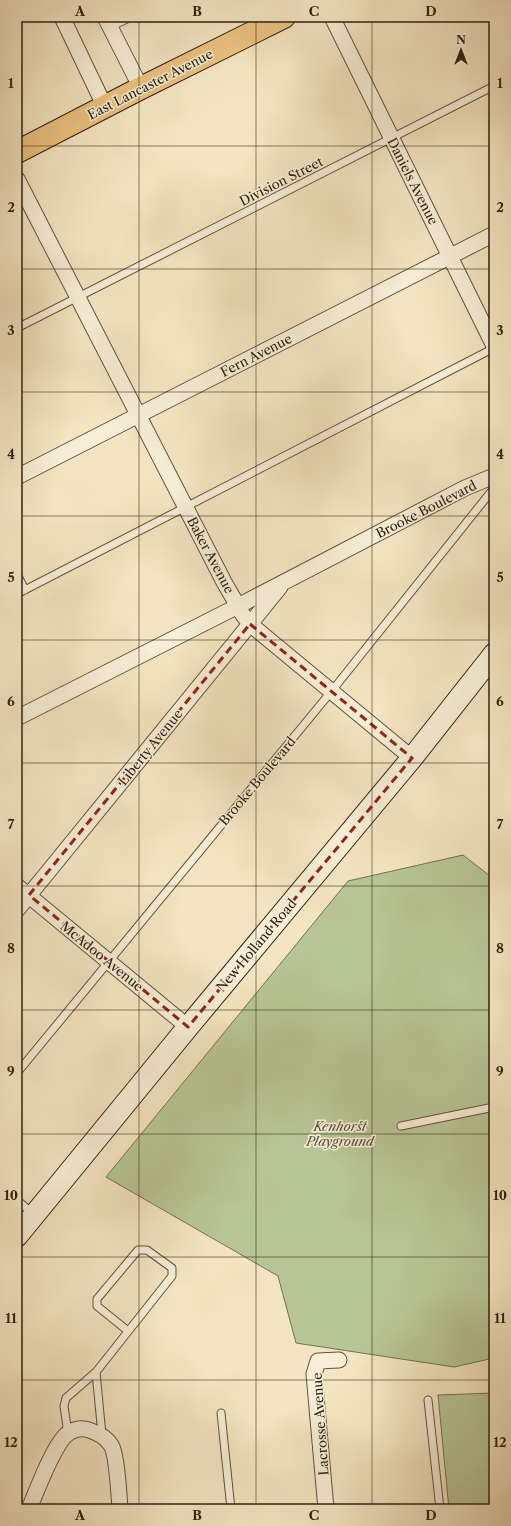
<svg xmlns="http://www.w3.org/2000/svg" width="511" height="1526" font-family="'Libre Caslon Text',serif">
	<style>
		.green { fill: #b8c596; stroke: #727354 }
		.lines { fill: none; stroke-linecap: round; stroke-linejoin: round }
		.lane-casing { stroke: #5f523d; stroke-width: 9 }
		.street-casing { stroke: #5f523d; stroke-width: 17 }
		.secondary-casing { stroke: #2d2111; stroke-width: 23 }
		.primary-casing { stroke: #2d2111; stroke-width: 24 }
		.lane { stroke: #f8eed7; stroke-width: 7 }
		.street { stroke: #f8eed7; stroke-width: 15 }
		.secondary { stroke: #f8eed7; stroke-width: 21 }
		.primary { stroke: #eac281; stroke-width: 22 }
		.marked { fill: none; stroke: #8f2418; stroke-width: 3; stroke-dasharray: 8 5; stroke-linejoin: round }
		.grid { fill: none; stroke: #2d2111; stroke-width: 1; stroke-opacity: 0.55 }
		.labels { text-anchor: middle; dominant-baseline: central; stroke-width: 3; stroke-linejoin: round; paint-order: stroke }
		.street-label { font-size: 13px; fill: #2d2111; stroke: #f8eed7 }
		.park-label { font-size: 13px; font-style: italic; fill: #575239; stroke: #f8eed7 }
		.neatline { fill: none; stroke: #2d2111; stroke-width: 1.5 }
		.grid-label { font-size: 13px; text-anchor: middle; font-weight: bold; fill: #2d2111 }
	</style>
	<rect width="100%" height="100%" fill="#f4e5c2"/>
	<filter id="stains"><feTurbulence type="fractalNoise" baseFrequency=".005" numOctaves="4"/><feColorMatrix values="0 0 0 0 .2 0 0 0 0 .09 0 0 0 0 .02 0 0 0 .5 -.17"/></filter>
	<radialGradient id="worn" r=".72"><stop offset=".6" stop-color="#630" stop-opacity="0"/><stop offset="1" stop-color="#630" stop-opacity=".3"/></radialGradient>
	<!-- green -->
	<path class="green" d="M463,855L494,879V1358L454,1367L296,1343L278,1276L106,1177L348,881Z
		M494,1393V1509H449L438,1395Z"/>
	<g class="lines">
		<!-- lane casing -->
		<g class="lane-casing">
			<path id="lane" d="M250,17L257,29
				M110,27L131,17
				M17,328L494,86
				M17,574L25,590
				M17,594L494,348
				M17,1073L335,687L494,488
				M401,1126L494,1107
				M17,1200L33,1214
				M96,1372L172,1276V1268L147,1250H138L97,1299V1306L128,1331
				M428,1400L440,1509
				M221,1413L231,1509
				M68,1434L64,1406L66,1398L96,1372L102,1435"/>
		</g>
		<!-- street casing -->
		<g class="street-casing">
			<path id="street" d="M62,17L105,107
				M105,17L141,88
				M332,17L494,346
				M17,179L224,582L243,615L250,624L268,639L412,758
				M17,477L494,234
				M17,718L238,606L465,488L494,476
				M17,886L188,1027
				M17,910L250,624L280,587
				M29,1509C37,1490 51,1452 64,1437C70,1430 80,1427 89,1430C98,1433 106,1437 111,1445C117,1454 119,1496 120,1509
				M326,1509L314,1374L318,1361L339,1360"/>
		</g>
		<!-- secondary casing -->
		<g class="secondary-casing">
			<path id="secondary" d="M17,1236L188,1027L412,758L494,654"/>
		</g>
		<!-- primary casing -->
		<g class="primary-casing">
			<path id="primary" d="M17,152L141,88L284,17"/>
		</g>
		<!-- lane -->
		<use href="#lane" class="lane"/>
		<!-- street -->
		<use href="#street" class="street"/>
		<!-- secondary -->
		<use href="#secondary" class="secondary"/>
		<!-- primary -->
		<use href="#primary" class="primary"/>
	</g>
	<!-- marked area -->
	<path class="marked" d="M250,624L412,758L188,1027L29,895Z"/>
	<!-- grid -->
	<path class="grid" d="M139,17V1509M256,17V1509M372,17V1509M17,146H494M17,269H494M17,392H494M17,516H494M17,640H494M17,763H494M17,886H494M17,1010H494M17,1134H494M17,1257H494M17,1380H494"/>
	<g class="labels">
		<!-- street labels -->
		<g class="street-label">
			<text transform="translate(150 84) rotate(-27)">East Lancaster Avenue</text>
			<text transform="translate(281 181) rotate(-27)">Division Street</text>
			<text transform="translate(413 181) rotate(63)">Daniels Avenue</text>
			<text transform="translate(256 355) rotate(-27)">Fern Avenue</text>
			<text transform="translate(426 509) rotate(-27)">Brooke Boulevard</text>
			<text transform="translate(211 555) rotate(62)">Baker Avenue</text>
			<text transform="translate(150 747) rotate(-51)">Liberty Avenue</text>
			<text transform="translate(257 781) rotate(-50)">Brooke Boulevard</text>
			<text transform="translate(256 945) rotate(-50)">New Holland Road</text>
			<text transform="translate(102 956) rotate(39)">McAdoo Avenue</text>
			<text transform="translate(320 1424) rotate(-94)">Lacrosse Avenue</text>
		</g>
		<!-- park labels -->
		<g class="park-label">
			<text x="340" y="1126">Kenhorst<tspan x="340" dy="15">Playground</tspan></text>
		</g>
	</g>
	<!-- margin -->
	<rect width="511" height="1526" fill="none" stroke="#f4e5c2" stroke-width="44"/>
	<!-- north arrow -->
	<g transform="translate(461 50)" stroke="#f8eed7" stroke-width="3" paint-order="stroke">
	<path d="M0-3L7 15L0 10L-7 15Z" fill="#2d2111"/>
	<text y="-6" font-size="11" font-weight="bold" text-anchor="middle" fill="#2d2111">N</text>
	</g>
	<rect x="22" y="22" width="467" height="1482" class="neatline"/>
	<g class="grid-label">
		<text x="80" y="16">A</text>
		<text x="197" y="16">B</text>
		<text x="314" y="16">C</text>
		<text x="431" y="16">D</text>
		<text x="11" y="88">1</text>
		<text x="500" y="88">1</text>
		<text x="11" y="212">2</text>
		<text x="500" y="212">2</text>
		<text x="11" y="335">3</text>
		<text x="500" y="335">3</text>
		<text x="11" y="459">4</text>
		<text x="500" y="459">4</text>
		<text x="11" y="582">5</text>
		<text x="500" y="582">5</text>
		<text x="11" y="706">6</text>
		<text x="500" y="706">6</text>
		<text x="11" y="829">7</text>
		<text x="500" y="829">7</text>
		<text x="11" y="953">8</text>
		<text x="500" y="953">8</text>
		<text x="11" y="1076">9</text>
		<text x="500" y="1076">9</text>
		<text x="11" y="1200">10</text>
		<text x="500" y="1200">10</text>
		<text x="11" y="1323">11</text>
		<text x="500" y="1323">11</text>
		<text x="11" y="1447">12</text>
		<text x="500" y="1447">12</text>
		<text x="80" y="1520">A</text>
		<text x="197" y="1520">B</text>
		<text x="314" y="1520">C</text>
		<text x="431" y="1520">D</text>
	</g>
	<rect width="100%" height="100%" filter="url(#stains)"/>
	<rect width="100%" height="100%" fill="url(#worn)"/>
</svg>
